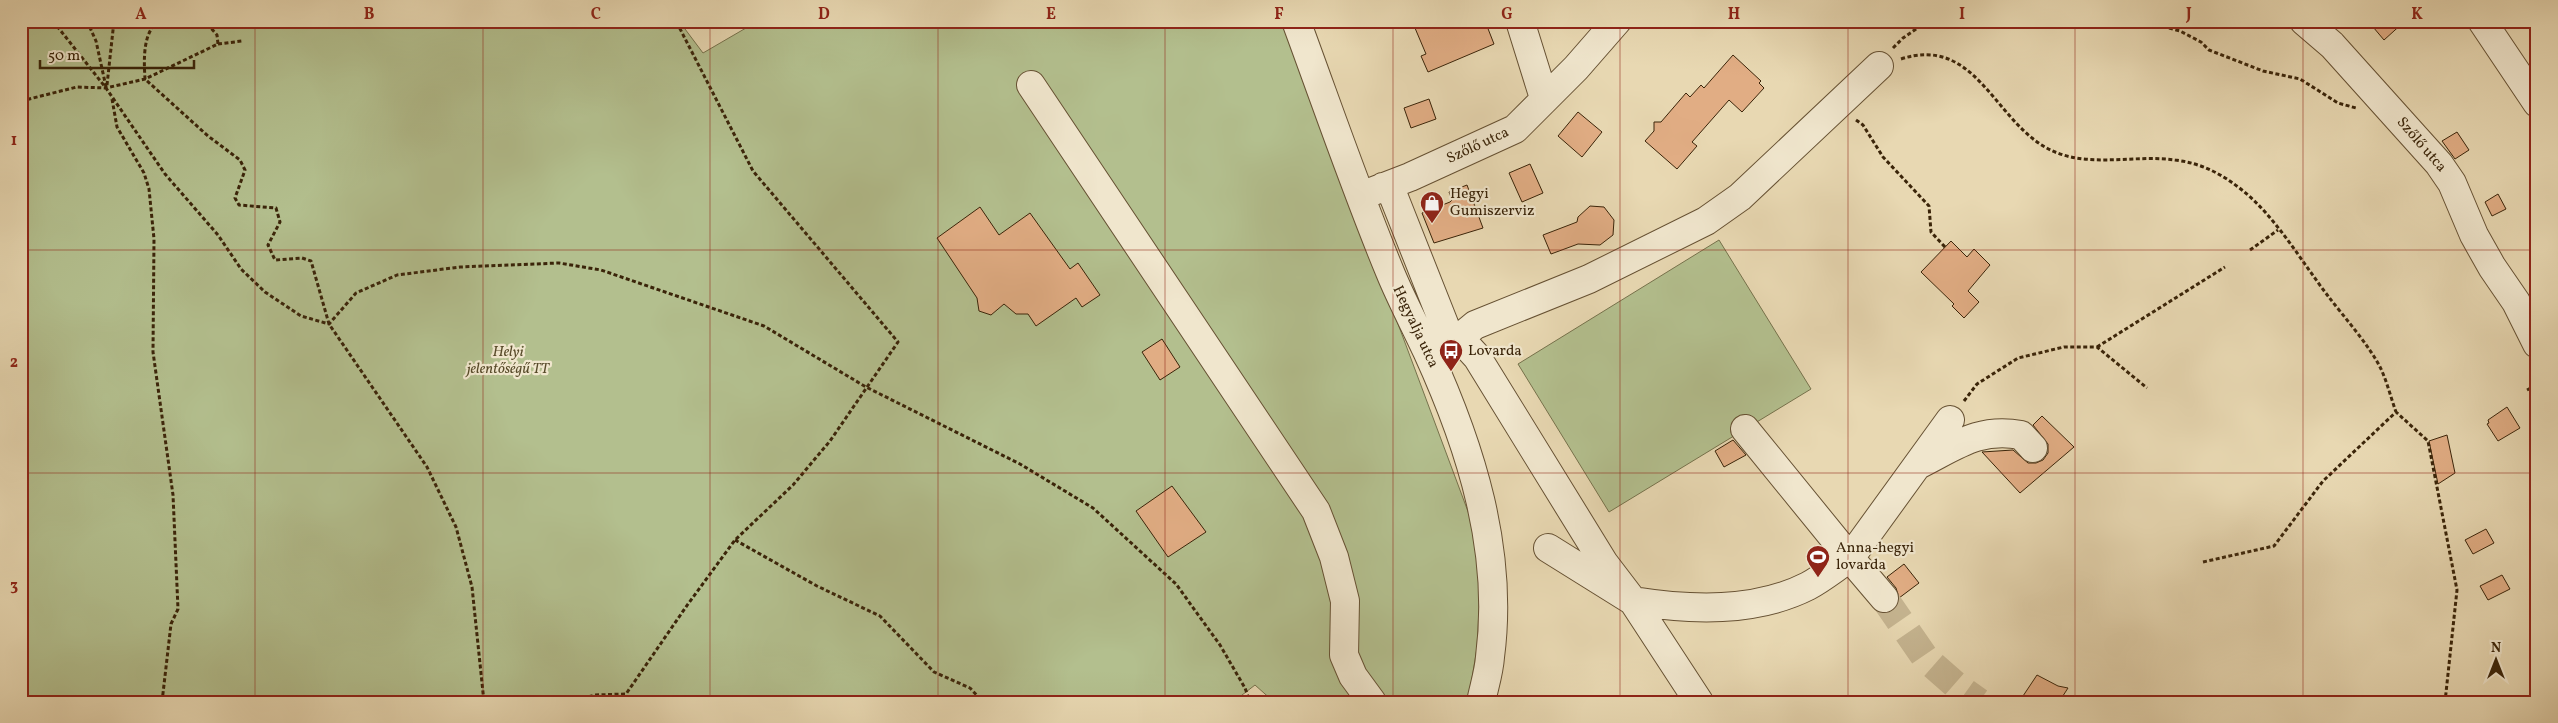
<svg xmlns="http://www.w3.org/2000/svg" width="2558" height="723" font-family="Vollkorn,serif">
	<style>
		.green { fill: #b3bf8e; stroke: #76724c }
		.building { fill: #e1ad84; stroke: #3a2409 }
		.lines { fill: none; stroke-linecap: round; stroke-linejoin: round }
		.minor-tunnel { stroke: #c5b490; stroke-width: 28; stroke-dasharray: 28 14; stroke-linecap: butt }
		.minor-casing { stroke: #665133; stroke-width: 30 }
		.path { stroke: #3a2409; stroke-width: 3; stroke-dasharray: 4 2.5; stroke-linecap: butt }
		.minor { stroke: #f0e6cd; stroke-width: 28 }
		.grid { fill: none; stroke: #8f2418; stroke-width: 1; stroke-opacity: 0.55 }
		.labels { text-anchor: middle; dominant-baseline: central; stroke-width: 4.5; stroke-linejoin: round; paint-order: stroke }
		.street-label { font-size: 15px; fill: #3a2409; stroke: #f0e6cd }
		.poi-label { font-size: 15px; fill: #3a2409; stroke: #f0e6cd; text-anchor: start }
		.park-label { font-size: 15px; font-style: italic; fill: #584b2a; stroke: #f0e6cd }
		.neatline { fill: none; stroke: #8f2418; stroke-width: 2 }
		.grid-label { font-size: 16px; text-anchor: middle; font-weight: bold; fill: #8f2418 }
	</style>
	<rect width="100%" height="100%" fill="#e8d8b2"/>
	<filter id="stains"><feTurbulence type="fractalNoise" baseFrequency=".004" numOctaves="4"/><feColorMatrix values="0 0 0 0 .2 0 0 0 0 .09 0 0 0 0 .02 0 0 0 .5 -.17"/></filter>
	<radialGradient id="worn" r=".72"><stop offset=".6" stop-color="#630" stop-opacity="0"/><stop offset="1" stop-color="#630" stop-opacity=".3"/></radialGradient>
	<!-- green -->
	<path class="green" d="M21,21H679L703,53L758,21H1285L1482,549L1477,648L1468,702H1274L1255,685L1233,702H21Z
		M1719,240L1811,389L1609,512L1518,364Z"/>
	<!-- building -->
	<path class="building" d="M1412,21H1485L1494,44L1428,72L1421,56L1426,54Z
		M2368,21H2405L2384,40Z
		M1733,55L1761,81L1759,83L1764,88L1742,112L1729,100L1692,142L1697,146L1677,169L1645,141L1654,131V122H1661L1686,93L1690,97L1701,85L1704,88Z
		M1429,99L1436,119L1411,128L1404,108Z
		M1578,112L1602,132L1582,157L1558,136Z
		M2457,132L2469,150L2455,159L2442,141Z
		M1530,164L1543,193L1522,202L1509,173Z
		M1467,185L1483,228L1434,243L1422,213L1450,202L1452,200L1449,192Z
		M2498,194L2506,209L2492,216L2485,202Z
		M1590,206L1604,207L1614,220L1613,235L1600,245L1578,244L1551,254L1543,235L1577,222L1578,217Z
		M980,207L999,235L1030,213L1070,269L1078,263L1100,295L1082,307L1076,298L1036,326L1028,314H1016L1004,304L991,315L979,311L977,298L937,238Z
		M1951,241L1967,257L1974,249L1990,265L1968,291L1979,302L1964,318L1952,306L1954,304L1921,272Z
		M1162,339L1180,367L1160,380L1142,352Z
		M2507,407L2520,428L2498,441L2487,424L2489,423L2488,420Z
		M2042,416L2074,447L2020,493L1982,452L2013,450L2028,463H2036L2043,460L2048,453V444L2033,425Z
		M2447,435L2455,473L2438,484L2429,441Z
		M1733,440L1746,455L1724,467L1715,451Z
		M1172,486L1206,532L1168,557L1136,511Z
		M2486,529L2494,543L2473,554L2465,540Z
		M1904,564L1919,583L1899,598L1896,588L1887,577Z
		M2502,575L2510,589L2488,600L2480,586Z
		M2037,675L2058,686L2068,688L2059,702H2019Z"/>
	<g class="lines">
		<!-- minor-tunnel -->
		<path class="minor-tunnel" d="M1884,598L1926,659L1958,687L1979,702"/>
		<!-- minor casing -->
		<g class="minor-casing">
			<path id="minor" d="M1296,21C1327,105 1356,190 1390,272C1401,299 1415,325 1427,351C1471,447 1504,551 1490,657C1489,672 1484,687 1481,702
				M1520,21L1544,98
				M2304,21L2332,45L2439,164L2452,183L2474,235L2492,267L2516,302L2537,344
				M2482,21L2537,103
				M1031,85L1316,511L1334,557L1345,601L1344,655L1353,676L1372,702
				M1383,187L1393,195L1452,344L1466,345L1477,357L1604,563L1633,601C1690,610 1755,613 1808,586C1823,578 1836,567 1850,558L1745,429
				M1371,192L1410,177L1515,129L1576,68L1617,21
				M1443,346L1452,344L1475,325L1589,279L1706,221L1740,197L1879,66
				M1920,464C1956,446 1979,427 2021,435L2033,448
				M1548,548L1633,601L1699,702
				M1884,598L1850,558L1950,420"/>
		</g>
		<!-- path -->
		<path class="path" d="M53,21L106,88L165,174L218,235L241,269L265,292L301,316L329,324L356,293L397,275L460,267L559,263L601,270L764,326L866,387L1020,464L1093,508L1176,584L1220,645L1245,688L1250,702
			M87,21L96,41L106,87
			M159,21C142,32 144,62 145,79L208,136L240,160L245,170L235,198L239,205L276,208L280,222L268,245L275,260L302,258L311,261L329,324L427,467L456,527L472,587L484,702
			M2144,21L2180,31L2201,42L2209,50L2263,71L2300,79L2338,103L2356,108
			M218,44L242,41
			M1893,48L1903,38L1928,21
			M1901,59C1974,35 1994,118 2045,147C2084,170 2132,154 2175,160C2201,163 2222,174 2242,190C2275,216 2302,262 2328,296C2344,317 2370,346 2381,369C2387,382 2391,398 2396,412
			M107,85L114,21
			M112,99L117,127L144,173L149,189L154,239L153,352L173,495L178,609L171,624L162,702
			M21,101L77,87L106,88L145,79L218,44L217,35L209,26L174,24L172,21
			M1856,120L1863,125L1883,157L1929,206L1931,232L1945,247
			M2250,250L2278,230
			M2097,347L2225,267
			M2527,390L2537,385
			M1964,401L1977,384L2018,358L2064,347H2097L2147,388
			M735,540L817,586L880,616L934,672L970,688L983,702
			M2203,562L2274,546L2323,481L2396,412L2428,441L2457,590L2445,702
			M570,702L595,695L626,694L688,604L735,540L793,485L830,441L898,342L753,171L676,21"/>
		<!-- minor -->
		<use href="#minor" class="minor"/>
	</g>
	<!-- grid -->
	<path class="grid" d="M255,21V702M483,21V702M710,21V702M938,21V702M1165,21V702M1393,21V702M1620,21V702M1848,21V702M2075,21V702M2303,21V702M21,250H2537M21,473H2537"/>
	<!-- icons -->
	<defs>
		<g id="shop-pin" transform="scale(1.25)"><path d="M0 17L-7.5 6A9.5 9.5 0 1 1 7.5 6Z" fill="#8f2418" stroke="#f0e6cd"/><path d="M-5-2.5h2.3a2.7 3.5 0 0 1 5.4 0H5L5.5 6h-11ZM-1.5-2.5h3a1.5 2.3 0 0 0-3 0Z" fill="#fff"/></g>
		<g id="bus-pin" transform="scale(1.25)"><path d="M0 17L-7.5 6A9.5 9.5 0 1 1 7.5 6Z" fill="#8f2418" stroke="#f0e6cd"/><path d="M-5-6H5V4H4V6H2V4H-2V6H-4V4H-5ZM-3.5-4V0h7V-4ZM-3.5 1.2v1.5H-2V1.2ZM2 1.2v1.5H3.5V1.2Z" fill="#fff"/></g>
		<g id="stadium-pin" transform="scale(1.25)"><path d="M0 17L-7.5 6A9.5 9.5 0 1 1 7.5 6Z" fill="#8f2418" stroke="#f0e6cd"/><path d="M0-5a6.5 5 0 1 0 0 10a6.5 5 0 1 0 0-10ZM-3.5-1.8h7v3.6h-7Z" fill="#fff"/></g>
	</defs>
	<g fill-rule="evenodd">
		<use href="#shop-pin" x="1432" y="203"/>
		<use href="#bus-pin" x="1451" y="351"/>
		<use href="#stadium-pin" x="1818" y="557"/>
	</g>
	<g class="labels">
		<!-- street labels -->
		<g class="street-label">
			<text transform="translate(2421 145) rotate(49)">Szőlő utca</text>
			<text transform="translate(1478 146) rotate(-25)">Szőlő utca</text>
			<text transform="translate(1415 327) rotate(65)">Hegyalja utca</text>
		</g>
		<!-- poi labels -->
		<g class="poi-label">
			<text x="1450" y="194">Hegyi<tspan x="1450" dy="17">Gumiszerviz</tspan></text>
			<text x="1468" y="351">Lovarda</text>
			<text x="1836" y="548">Anna-hegyi<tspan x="1836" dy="17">lovarda</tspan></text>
		</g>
		<!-- park labels -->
		<g class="park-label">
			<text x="508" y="352">Helyi<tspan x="508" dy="17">jelentőségű TT</tspan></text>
		</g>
	</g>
	<!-- margin -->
	<rect width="2558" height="723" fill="none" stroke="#e8d8b2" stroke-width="55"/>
	<!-- north arrow -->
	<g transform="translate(2496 660)" stroke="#f0e6cd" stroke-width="4" paint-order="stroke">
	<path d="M0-4L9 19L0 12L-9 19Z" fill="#3a2409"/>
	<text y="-8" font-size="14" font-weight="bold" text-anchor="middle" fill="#3a2409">N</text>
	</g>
	<!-- scale -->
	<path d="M40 60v8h154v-8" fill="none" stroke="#3a2409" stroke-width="2.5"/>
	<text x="48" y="60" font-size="15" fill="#3a2409" stroke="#f0e6cd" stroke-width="4" paint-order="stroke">50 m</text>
	<rect x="28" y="28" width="2502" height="668" class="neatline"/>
	<g class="grid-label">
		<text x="141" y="19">A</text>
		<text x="369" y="19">B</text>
		<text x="596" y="19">C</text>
		<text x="824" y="19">D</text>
		<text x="1051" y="19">E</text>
		<text x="1279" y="19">F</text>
		<text x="1507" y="19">G</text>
		<text x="1734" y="19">H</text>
		<text x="1962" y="19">I</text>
		<text x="2189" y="19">J</text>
		<text x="2417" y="19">K</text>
		<text x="14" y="145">1</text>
		<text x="14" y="367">2</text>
		<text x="14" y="590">3</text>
	</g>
	<rect width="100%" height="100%" filter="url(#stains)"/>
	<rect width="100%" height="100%" fill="url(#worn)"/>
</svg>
